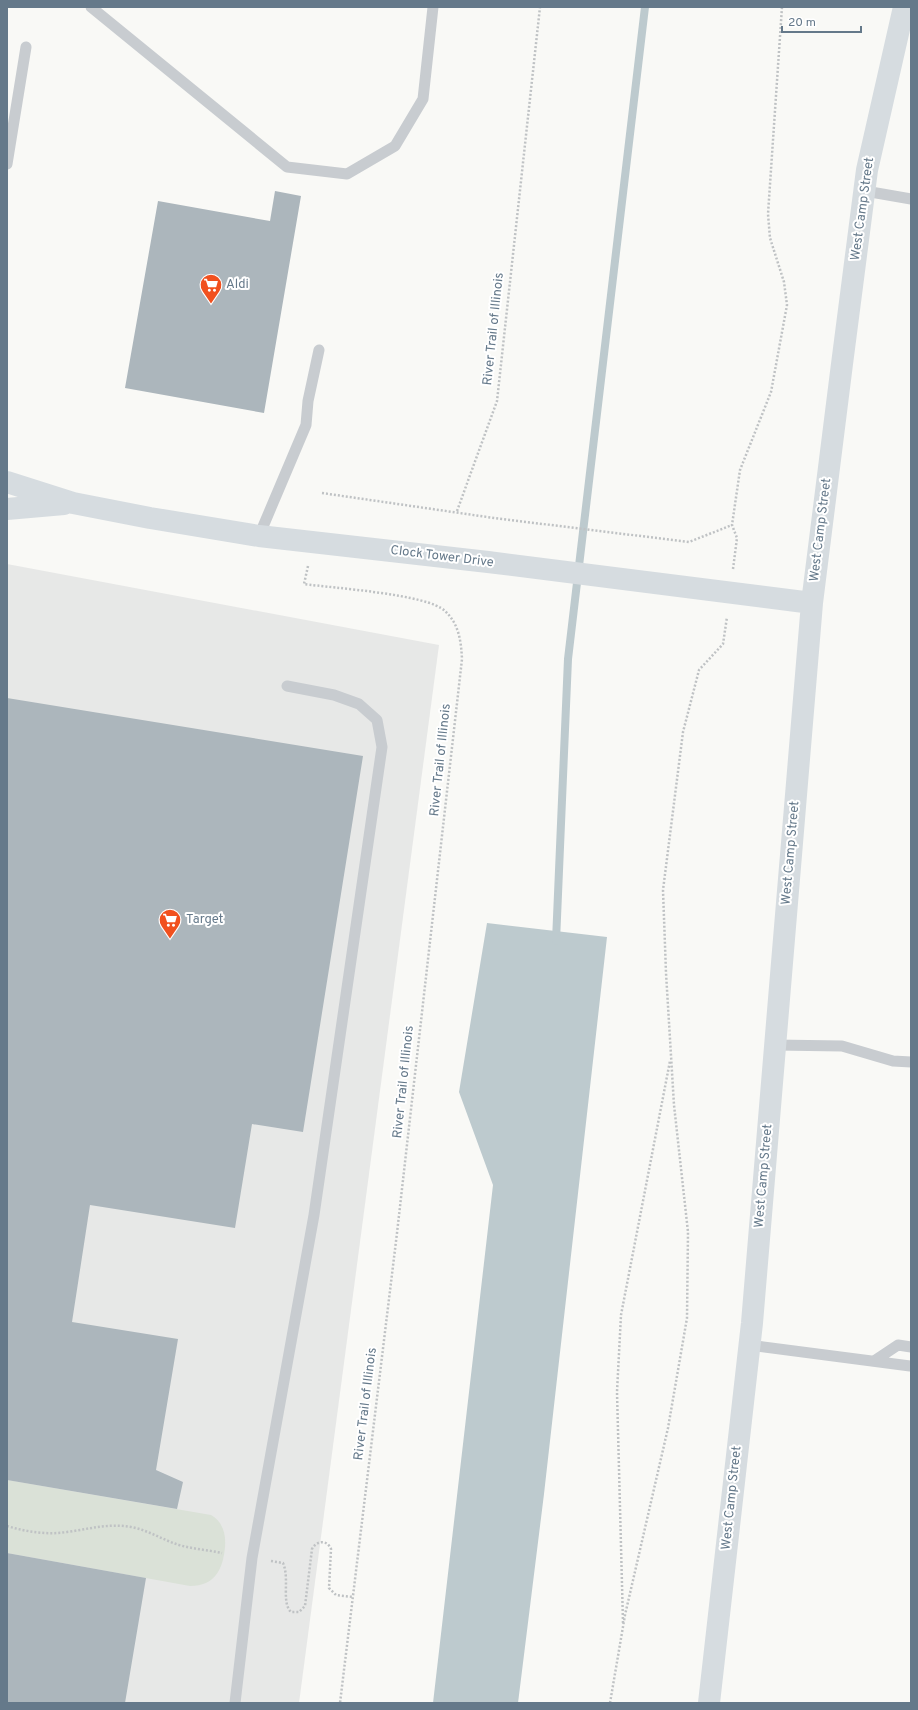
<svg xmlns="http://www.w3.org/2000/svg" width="918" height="1710" font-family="Overpass,sans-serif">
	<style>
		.built { fill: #e7e8e7 }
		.green { fill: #dae1d7 }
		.water { fill: #bdcace }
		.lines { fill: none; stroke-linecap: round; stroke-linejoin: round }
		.stream { stroke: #bdcace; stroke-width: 8 }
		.building { fill: #acb6bc }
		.path { stroke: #bfc2c4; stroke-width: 2.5; stroke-dasharray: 2 2; stroke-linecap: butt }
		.service { stroke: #c8ccd0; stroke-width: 11 }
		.secondary { stroke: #d6dce0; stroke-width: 22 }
		.labels { text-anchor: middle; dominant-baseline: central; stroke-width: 4; stroke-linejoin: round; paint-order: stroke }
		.street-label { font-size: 13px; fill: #65798a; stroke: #fff }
		.poi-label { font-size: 13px; fill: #65798a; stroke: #fff; text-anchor: start }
	</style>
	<rect width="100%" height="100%" fill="#f9f9f6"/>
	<!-- built -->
	<path class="built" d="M7,564L439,645L299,1703H7Z"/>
	<!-- green -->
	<path class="green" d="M7,1480L211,1515C223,1522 226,1534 225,1547C223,1569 215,1586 190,1586L7,1553Z"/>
	<!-- water -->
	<path class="water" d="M487,923L607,937L544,1494L518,1703H433L493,1185L459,1092Z"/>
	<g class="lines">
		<!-- stream -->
		<path class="stream" d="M556,941L568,659L645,7"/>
	</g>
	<!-- building -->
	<path class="building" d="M275,191L301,196L264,413L125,388L158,201L270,221Z
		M7,698L363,756L303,1132L252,1124L235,1228L90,1205L72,1322L178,1339L156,1470L183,1482L177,1509L7,1480Z
		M7,1553L146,1578L125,1703H7Z"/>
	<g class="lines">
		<!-- path -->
		<path class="path" d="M322,493L494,518L689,542L732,525
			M457,511L497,401L540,7
			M308,566L304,584C332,588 428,594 445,611C459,624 461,641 462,659L397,1233L340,1703
			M733,569L737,538L732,525L740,470L771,392L787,305L784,282L770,238L768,214L782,7
			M7,1526C27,1532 47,1535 67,1532C89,1529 109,1523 131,1527C148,1530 163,1540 179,1545C193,1549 208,1550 222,1553
			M271,1561L283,1563C290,1579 281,1602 291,1612H299L305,1606L312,1549C316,1541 327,1539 331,1549L329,1588L336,1595L353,1597
			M623,1623L617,1392L621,1315L670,1061
			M610,1703L625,1615L668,1428L687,1318L688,1232L674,1105L666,973L663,890L683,732L699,670L723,644L727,617"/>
		<!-- service -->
		<path class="service" d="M91,7L287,167L347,174L395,146L423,99L433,7
			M7,164L26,47
			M865,191L911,199
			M259,536L306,425L308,401L319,350
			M775,1045L842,1046L893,1061L911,1062
			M749,1345L910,1366
			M874,1361L898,1345L911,1347
			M235,1703L252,1558L314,1215L382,747L377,720L359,704L334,695L287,686"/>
		<!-- secondary -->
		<path class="secondary" d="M7,482L73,503L150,518L259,536L488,562L812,603
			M7,509L64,504
			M709,1703L752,1323L812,603L842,364L867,170L904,7"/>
	</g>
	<!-- icons -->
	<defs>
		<g id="supermarket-pin" transform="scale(1.15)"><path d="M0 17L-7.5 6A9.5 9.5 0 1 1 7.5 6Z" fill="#f1501e" stroke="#fff"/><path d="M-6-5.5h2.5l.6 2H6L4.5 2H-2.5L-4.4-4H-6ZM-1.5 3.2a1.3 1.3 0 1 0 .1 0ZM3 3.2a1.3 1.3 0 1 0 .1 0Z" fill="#fff"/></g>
	</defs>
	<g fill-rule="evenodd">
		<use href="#supermarket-pin" x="211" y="285"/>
		<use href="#supermarket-pin" x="170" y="920"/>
	</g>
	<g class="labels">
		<!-- street labels -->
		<g class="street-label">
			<text transform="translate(863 209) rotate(-82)">West Camp Street</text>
			<text transform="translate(494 329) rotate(-84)">River Trail of Illinois</text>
			<text transform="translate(821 530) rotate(-83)">West Camp Street</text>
			<text transform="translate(442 557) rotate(7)">Clock Tower Drive</text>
			<text transform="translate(441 760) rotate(-84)">River Trail of Illinois</text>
			<text transform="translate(791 853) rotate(-85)">West Camp Street</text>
			<text transform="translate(404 1082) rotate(-84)">River Trail of Illinois</text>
			<text transform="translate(764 1176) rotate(-85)">West Camp Street</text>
			<text transform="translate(366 1404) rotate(-83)">River Trail of Illinois</text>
			<text transform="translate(732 1498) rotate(-84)">West Camp Street</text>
		</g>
		<!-- poi labels -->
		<g class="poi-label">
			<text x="226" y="285">Aldi</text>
			<text x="186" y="920">Target</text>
		</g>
	</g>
	<!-- border -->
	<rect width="918" height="1710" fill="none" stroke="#65798a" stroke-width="16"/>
	<!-- scale -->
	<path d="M782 26v6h79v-6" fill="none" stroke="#65798a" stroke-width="2"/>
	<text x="788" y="26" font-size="12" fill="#65798a" stroke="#ffffff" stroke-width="3" paint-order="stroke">20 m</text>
</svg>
